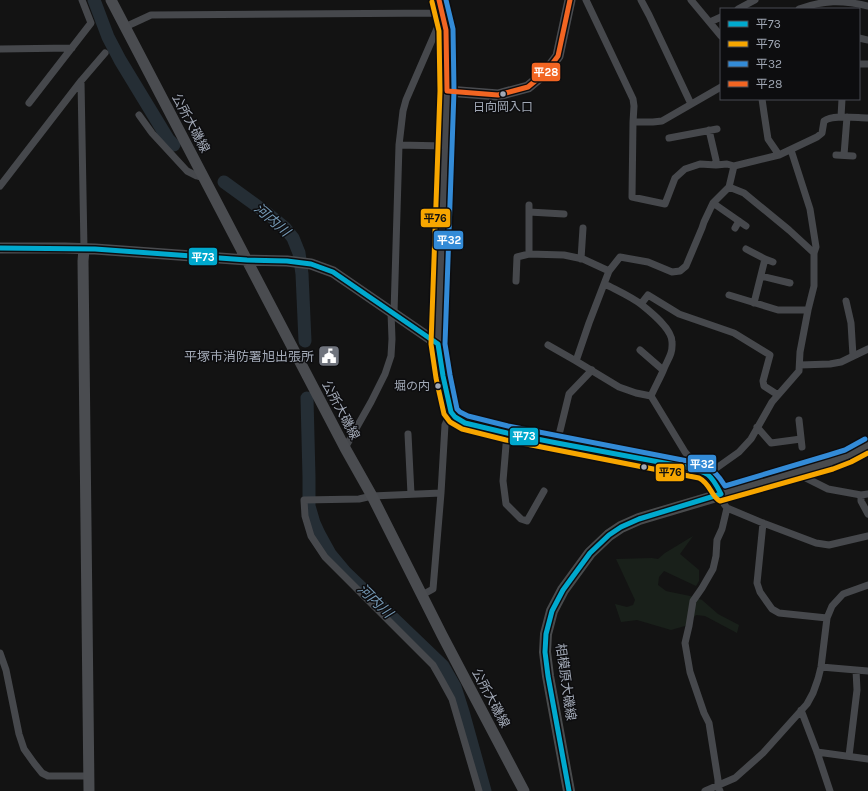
<svg xmlns="http://www.w3.org/2000/svg" width="868" height="791" font-family="Karla,'Noto Sans JP',sans-serif">
	<style>
		.green { fill: #19201a }
		.lines { fill: none; stroke-linecap: round; stroke-linejoin: round }
		.river { stroke: #252e35; stroke-width: 13 }
		.street { stroke: #46484c; stroke-width: 7 }
		.secondary { stroke: #4a4c50; stroke-width: 11 }
		.primary { stroke: #494b4d; stroke-width: 12 }
		.bus-1-casing { stroke: #0d0d0f; stroke-width: 8 }
		.bus-2-casing { stroke: #0d0d0f; stroke-width: 8 }
		.bus-3-casing { stroke: #0d0d0f; stroke-width: 8 }
		.bus-4-casing { stroke: #0d0d0f; stroke-width: 8 }
		.bus-1 { stroke: #00a9ce; stroke-width: 5 }
		.bus-2 { stroke: #f7a600; stroke-width: 5 }
		.bus-3 { stroke: #338bd7; stroke-width: 5 }
		.bus-4 { stroke: #f26522; stroke-width: 5 }
		.bus-dot { fill: #a2a9b6; stroke: #0d0d0f; stroke-width: 1.5 }
		.labels { text-anchor: middle; dominant-baseline: central; stroke-width: 3; stroke-linejoin: round; paint-order: stroke }
		.bus-label { font-size: 12px; fill: #a2a9b6; stroke: #0d0d0f }
		.street-label { font-size: 13px; fill: #a2a9b6; stroke: #0d0d0f }
		.poi-label { font-size: 13px; fill: #a2a9b6; stroke: #0d0d0f; text-anchor: end }
		.water-label { font-size: 14px; font-style: italic; fill: #7599b5; stroke: #0d0d0f }
		.line-badge { stroke: #0d0d0f; stroke-width: 1.5 }
		.badge-label { font-size: 11px; text-anchor: middle; font-weight: bold; fill: #fff }
		.pale-badge-label { font-size: 11px; text-anchor: middle; font-weight: bold; fill: #111 }
	</style>
	<rect width="100%" height="100%" fill="#131313"/>
	<!-- green -->
	<path class="green" d="M693,536L680,554L699,570V581L696,586L664,571L659,577L658,585L666,591L690,596L702,600L718,614L739,625L737,633L705,616L696,615L685,626L671,630L637,620L621,622L615,604L627,607L633,605L635,600L616,559L652,558L658,559L665,553Z"/>
	<g class="lines">
		<!-- river -->
		<path class="river" d="M94,0L108,37L120,60L168,139L174,145
			M224,182L268,214L285,228L293,238L299,253L302,274L305,341
			M307,398L309,477V506L314,523L319,534L330,554L345,572L443,666L455,687L463,712L485,791"/>
		<!-- street -->
		<path class="street" d="M586,0L633,99L634,106L633,122L632,197L665,204L675,178L685,169L700,164L716,165L727,164L734,166L779,155L817,137L822,133L824,121C833,114 857,118 868,118
			M641,0L649,15L691,104
			M691,0L721,36
			M738,9L755,0
			M799,9C824,0 842,0 868,6
			M710,22L721,17
			M125,27L151,15L442,13L439,24L406,100L403,111L399,145L394,313
			M859,38L868,40
			M0,49L72,48
			M859,64H868
			M81,81L84,249
			M762,99L764,113L768,139L779,155
			M29,103L91,23L82,0
			M139,115L152,133L187,171L197,176L204,178
			M841,117L842,99
			M633,122H653L662,121L721,87
			M709,130L716,160V165
			M669,138L717,129
			M399,145L445,146
			M836,155L853,156
			M844,155L847,117
			M0,186L81,81L105,53
			M729,187L744,193L789,230L814,253
			M713,203L746,226
			M529,205V254
			M529,212L564,214
			M735,228L739,221
			M746,249L765,259L773,262
			M581,259L583,228
			M761,276L790,283
			M516,281L517,257L529,254L564,255L583,259L609,271
			M605,284C616,290 632,297 642,305C652,313 672,329 672,342C673,355 667,360 663,371C659,380 655,387 651,396
			M729,295L778,310H808
			M846,301L851,323L853,356
			M754,303L765,259
			M641,304L648,295L679,314L734,333L770,355L763,381L764,386L778,395
			M438,344L447,91L446,30L439,0
			M548,345L576,361L619,387L636,393L651,396L685,452L701,471
			M640,350L663,370
			M576,361L589,323L609,271L620,257L648,262L672,272L680,271L686,266L702,228L704,222L713,203L729,187L734,166
			M800,365L830,364L841,362L868,349
			M799,420L802,447
			M757,427L771,443L801,439
			M507,433L503,481L506,504L521,519L527,521L544,491
			M408,434L411,494
			M557,443L569,394L592,370
			M345,448L371,402L385,374L391,356L392,339L391,312
			M800,472L802,476L828,489L861,495L868,494
			M708,474L739,452L751,439L772,402L799,371L800,352L808,310L814,286V253L816,247L810,209L791,150
			M441,493L372,496L359,499L304,500L305,516L311,536L325,557L433,665L441,679L452,699L479,791
			M721,494L724,504L727,508L763,523L816,543L829,545L868,536
			M861,495V501L868,514
			M763,523L757,583L760,592L772,609L779,613L827,618
			M422,595L433,589L441,493L445,425L451,412
			M0,653L6,670L19,734L24,749L34,763L42,773L48,776H90
			M821,667L868,671
			M801,710L817,752L830,791
			M817,752L868,759
			M849,756L857,690L856,670
			M705,791L735,778L763,753L807,704L813,693L818,679L821,667L827,618L832,606L843,594L868,585
			M720,791L718,786V780L709,723L704,713L690,672L685,643L689,626L693,601L702,588L713,569L716,556L717,540L722,529L727,508"/>
		<!-- secondary -->
		<path class="secondary" d="M111,0L345,448L372,496L442,635L524,791
			M447,91L498,95L528,87L546,72L558,56L570,0
			M0,248H65L95,249L247,260L287,261L311,264L333,272L438,344L443,376L451,412L455,417L465,423L507,433L701,471C713,476 715,483 721,494
			M84,249L83,261L89,791"/>
		<!-- primary -->
		<path class="primary" d="M569,791L548,676L545,652L546,634L552,611L563,590L590,553L609,535L621,527L639,519L831,462L848,456L868,445"/>
		<!-- bus-1 casing -->
		<g class="bus-1-casing">
			<path id="bus-1" d="M0,248L95,249L247,260L287,261L311,264L333,272L438,344L443,376L451,412L455,417L465,423L507,433L557,443L686,467C708,472 711,474 721,494L639,519L621,527L609,535L590,553L563,590L552,611L546,634L545,652L548,676L569,791"/>
		</g>
		<!-- bus-2 casing -->
		<g class="bus-2-casing">
			<path id="bus-2" d="M432,2L439,31L440,91L431,344L436,378L444,414L450,422L462,429L506,440L699,478C711,484 711,497 720,501L833,469L851,462L868,453"/>
		</g>
		<!-- bus-3 casing -->
		<g class="bus-3-casing">
			<path id="bus-3" d="M446,0L453,29L454,91L445,344L450,375L457,409L460,412L468,416L508,426L703,464C713,469 719,476 725,486L829,455L845,450L865,439"/>
		</g>
		<!-- bus-4 casing -->
		<g class="bus-4-casing">
			<path id="bus-4" d="M439,0L446,30L447,91L498,95L528,87L546,72L558,56L570,0"/>
		</g>
		<!-- bus-1 -->
		<use href="#bus-1" class="bus-1"/>
		<!-- bus-2 -->
		<use href="#bus-2" class="bus-2"/>
		<!-- bus-3 -->
		<use href="#bus-3" class="bus-3"/>
		<!-- bus-4 -->
		<use href="#bus-4" class="bus-4"/>
	</g>
	<!-- icons -->
	<defs>
		<g id="civic-square" transform="scale(1.15)"><rect x="-9" y="-9" width="18" height="18" rx="4" fill="#70747d" stroke="#0d0d0f"/><path d="M-.6-6.5H3V-4.5H.6V-3L4-1V1h2V6H-6V1h2V-1L-.6-3ZM-1.2 2.5V6h2.4V2.5Z" fill="#fff"/></g>
	</defs>
	<g fill-rule="evenodd">
		<use href="#civic-square" x="329" y="356"/>
	</g>
	<!-- markers -->
	<g class="bus-dot">
		<circle cx="503" cy="94" r="3.5"/>
		<circle cx="438" cy="386" r="3.5"/>
		<circle cx="644" cy="467" r="3.5"/>
	</g>
	<g class="labels">
		<!-- bus labels -->
		<g class="bus-label">
			<text x="503" y="107">日向岡入口</text>
			<text x="430" y="386" text-anchor="end">堀の内</text>
		</g>
		<!-- street labels -->
		<g class="street-label">
			<text transform="translate(191 123) rotate(62)">公所大磯線</text>
			<text transform="translate(341 410) rotate(62)">公所大磯線</text>
			<text transform="translate(566 682) rotate(82)">相模原大磯線</text>
			<text transform="translate(491 698) rotate(62)">公所大磯線</text>
		</g>
		<!-- poi labels -->
		<g class="poi-label">
			<text x="314" y="356">平塚市消防署旭出張所</text>
		</g>
		<!-- water labels -->
		<g class="water-label">
			<text transform="translate(272 220) rotate(41)">河内川</text>
			<text transform="translate(375 601) rotate(44)">河内川</text>
		</g>
	</g>
	<g class="line-badge">
		<rect x="531" y="62" width="30" height="20" rx="4" fill="#f26522"/>
		<rect x="420" y="208" width="31" height="20" rx="4" fill="#f7a600"/>
		<rect x="433" y="230" width="31" height="20" rx="4" fill="#338bd7"/>
		<rect x="188" y="247" width="30" height="19" rx="4" fill="#00a9ce"/>
		<rect x="509" y="427" width="30" height="19" rx="4" fill="#00a9ce"/>
		<rect x="687" y="454" width="30" height="19" rx="4" fill="#338bd7"/>
		<rect x="655" y="463" width="30" height="19" rx="4" fill="#f7a600"/>
	</g>
	<g class="badge-label">
		<text x="546" y="76">平28</text>
		<text x="449" y="244">平32</text>
		<text x="203" y="261">平73</text>
		<text x="524" y="440">平73</text>
		<text x="702" y="468">平32</text>
	</g>
	<g class="pale-badge-label">
		<text x="435" y="222">平76</text>
		<text x="670" y="476">平76</text>
	</g>
	<!-- legend -->
	<rect x="720" y="8" width="140" height="92" fill="#0d0d0f" stroke="#494b52"/>
	<rect x="728" y="21" width="20" height="6" fill="#00a9ce" stroke="#494b52"/>
	<text x="756" y="28" font-size="12" fill="#a2a9b6">平73</text>
	<rect x="728" y="41" width="20" height="6" fill="#f7a600" stroke="#494b52"/>
	<text x="756" y="48" font-size="12" fill="#a2a9b6">平76</text>
	<rect x="728" y="61" width="20" height="6" fill="#338bd7" stroke="#494b52"/>
	<text x="756" y="68" font-size="12" fill="#a2a9b6">平32</text>
	<rect x="728" y="81" width="20" height="6" fill="#f26522" stroke="#494b52"/>
	<text x="756" y="88" font-size="12" fill="#a2a9b6">平28</text>
</svg>
